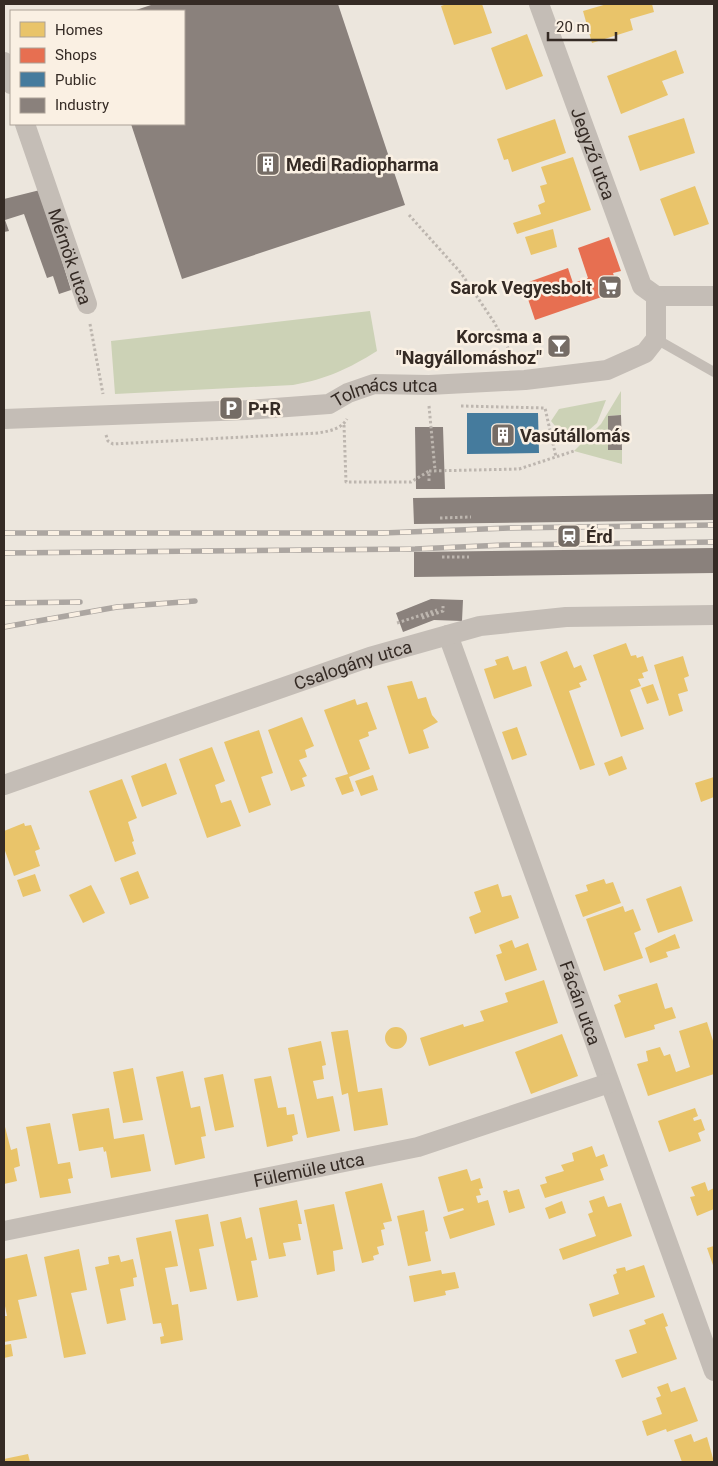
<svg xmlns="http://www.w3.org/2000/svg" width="718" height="1466" font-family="Roboto,sans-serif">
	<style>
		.green { fill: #ccd2b6 }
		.homes { fill: #e9c46a }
		.shops { fill: #e76f51 }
		.public { fill: #457b9d }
		.industry { fill: #8a817c }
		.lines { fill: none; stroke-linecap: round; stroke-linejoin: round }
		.path { stroke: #bdb6af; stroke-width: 3; stroke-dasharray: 2.5 2.5; stroke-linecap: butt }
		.lane { stroke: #c4bdb6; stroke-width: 10 }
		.street { stroke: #c4bdb6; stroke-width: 20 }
		.rail-casing { stroke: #aca6a1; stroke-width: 5.5 }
		.rail { stroke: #faf0e3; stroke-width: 4; stroke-dasharray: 11; stroke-linecap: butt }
		.labels { text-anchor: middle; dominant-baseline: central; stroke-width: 5; stroke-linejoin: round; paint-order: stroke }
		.street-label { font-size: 18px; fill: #352b25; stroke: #faf0e3 }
		.poi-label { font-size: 18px; font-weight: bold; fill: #352b25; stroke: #faf0e3; text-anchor: start }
	</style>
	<rect width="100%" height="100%" fill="#ece6dd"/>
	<!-- green -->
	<path class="green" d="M370,311L377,351C348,369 327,379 293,385L115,394L111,341Z
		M621,391V415L608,416V450H622V464L574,451L601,424Z
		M606,400L597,423L581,437L560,438L556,427L551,421L559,409Z"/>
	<!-- homes -->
	<path class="homes" d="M447,4H482L492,33L454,45L441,6Z
		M607,4H652L654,12L630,19L633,30L592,43L583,11Z
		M527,34L543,76L506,90L491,48Z
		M676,50L684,73L662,81L668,95L621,114L607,76Z
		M684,118L695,153L640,171L628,136Z
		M555,119L566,153L512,172L508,159L504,160L497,139Z
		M573,157L591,210L517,234L513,223L541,214L538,205L545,202L540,186L547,184L541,167Z
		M695,186L709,224L674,236L660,199Z
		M553,229L557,247L531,255L525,237Z
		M626,643L631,656L636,655L637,658L643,656L648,671L642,673L644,678L638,679L641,686L630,690L644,729L621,737L593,655Z
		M567,651L574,668L581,665L587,680L579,683L581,687L569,691L595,765L580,770L540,662Z
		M508,656L513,670L526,666L532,686L494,699L484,669L497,665L495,660Z
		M683,656L689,676L684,678L688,691L678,694L683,711L669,716L654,665Z
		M412,681L418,699L426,697L432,715L438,722L423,730L429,748L409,754L387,686Z
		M653,684L659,700L647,704L641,688Z
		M355,699L357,705L367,702L377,729L368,732L369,736L359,740L370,769L349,777L354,791L342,795L335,778L348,774L324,710Z
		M302,717L314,746L305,750L307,757L299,760L307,776L302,778L305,786L291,791L268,730Z
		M517,727L527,755L512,760L502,732Z
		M259,730L273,773L261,777L271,805L249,813L224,742Z
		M212,747L225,781L215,785L221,803L231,800L241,826L207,838L179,759Z
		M622,756L627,769L609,776L604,763Z
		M166,763L177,794L142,807L131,776Z
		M373,775L378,790L361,796L355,781Z
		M714,777V797L701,802L695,783Z
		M122,779L137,818L128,822L134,841L132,842L136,854L115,862L89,791Z
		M24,823L25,826L31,825L40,849L35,851L40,866L14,876L4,848V831Z
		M138,871L149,898L130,905L120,878Z
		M35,874L41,891L23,897L17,880Z
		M604,879L606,884L613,882L621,903L583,917L575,895L588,891L586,885Z
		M498,884L502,897L511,895L519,918L475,934L469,917L481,912L474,892Z
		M91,885L105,913L83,923L69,895Z
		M681,886L693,921L658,933L646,899Z
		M623,906L625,912L633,909L641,930L634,933L643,958L604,971L586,919Z
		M675,934L680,948L666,952L668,957L650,963L645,948Z
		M512,940L515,948L528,943L537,970L505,981L496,955L502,953L499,945Z
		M544,980L558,1023L429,1066L420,1038L463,1024L464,1027L484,1021L480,1011L508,1002L505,993Z
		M657,983L665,1009L672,1007L676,1018L654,1025L655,1029L625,1038L614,1005L621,1002L618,995Z
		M707,1022L714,1044V1074L648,1096L637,1064L648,1061L646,1051L660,1047L664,1056L670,1054L676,1072L690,1067L679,1031Z
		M385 1038a11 11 0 1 1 22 0a11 11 0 1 1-22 0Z
		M348,1030L358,1092L382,1088L388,1125L354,1131L348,1093L342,1095L331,1032Z
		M562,1034L578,1076L531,1094L515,1052Z
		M321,1041L326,1065L322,1066L324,1079L313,1081L317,1099L333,1096L340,1131L307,1138L288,1048Z
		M133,1068L143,1120L123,1123L113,1072Z
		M183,1071L191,1108L200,1106L206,1136L201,1137L205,1158L175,1165L156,1077Z
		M223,1074L234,1127L215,1131L204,1078Z
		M271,1076L278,1108L286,1107L287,1115L294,1114L298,1134L292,1136L293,1141L267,1147L254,1079Z
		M109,1108L114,1139L144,1134L151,1171L111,1178L106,1151L104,1152L103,1147L79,1151L72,1114Z
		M695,1108L698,1116L693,1118L694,1121L701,1119L705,1130L698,1133L701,1141L669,1152L658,1121Z
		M4,1123L11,1150L17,1148L20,1166L14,1168L17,1181L4,1184Z
		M50,1123L58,1164L70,1162L73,1178L68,1179L71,1193L40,1198L26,1127Z
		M592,1146L596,1157L604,1154L608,1166L600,1169L604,1180L545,1198L540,1185L547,1183L545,1177L564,1171L561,1165L574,1161L572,1153Z
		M467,1169L471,1181L480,1178L483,1188L479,1189L481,1195L476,1196L478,1203L488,1200L495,1225L450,1239L443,1217L464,1210L463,1208L448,1212L438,1177Z
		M705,1182L708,1191L714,1188V1209L697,1216L690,1197L695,1196L691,1187Z
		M382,1183L392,1221L383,1223L385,1229L381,1230L384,1245L377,1247L379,1254L373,1256L374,1260L362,1263L345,1192Z
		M519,1189L525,1208L509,1213L503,1191L507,1190L508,1192Z
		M604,1196L608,1207L621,1203L632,1236L563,1260L559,1249L596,1236L588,1214L593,1212L589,1201Z
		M297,1200L302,1224H298L301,1240L283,1243L286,1256L269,1259L259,1208Z
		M562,1201L566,1213L549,1219L545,1208Z
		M334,1204L343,1249L333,1251L335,1271L317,1275L304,1210Z
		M424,1210L428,1231L425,1232L431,1261L408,1266L397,1216Z
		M208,1214L214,1246L199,1249L207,1289L190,1292L175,1220Z
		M241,1217L246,1239L252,1237L257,1260L251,1261L258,1297L237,1301L220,1222Z
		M171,1231L178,1266L165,1268L172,1305L178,1304L183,1340L161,1344L160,1337L164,1336L161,1323L153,1324L136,1238Z
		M714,1246V1268L707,1248Z
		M79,1249L87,1290L71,1293L86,1354L64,1358L44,1257Z
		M27,1254L37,1296L18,1300L27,1338L4,1342V1316H7L4,1301V1259Z
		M119,1255L121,1262L133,1259L137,1277L133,1278L134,1286L120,1289L126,1320L107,1324L95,1267L109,1264L108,1257Z
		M644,1265L655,1297L593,1317L589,1304L619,1294L613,1275L617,1273L616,1269L625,1267L626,1271Z
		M441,1270L442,1274L455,1272L459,1288L445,1291L446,1295L414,1302L409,1276Z
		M663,1313L668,1326L665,1327L677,1359L622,1378L615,1360L637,1353L629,1330L646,1324L644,1320Z
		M11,1344L13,1356L4,1358V1345Z
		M668,1383L671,1392L685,1387L698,1421L667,1432L666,1429L647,1436L642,1421L662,1414L656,1398L661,1396L657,1387Z
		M691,1434L694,1442L707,1437L714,1462H682L674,1440Z
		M28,1454L30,1462H4V1459Z"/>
	<!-- shops -->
	<path class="shops" d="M609,237L621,271L613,273L619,291L535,320L523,284L568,268L573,283L588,278L578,248Z"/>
	<!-- public -->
	<path class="public" d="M467,413H538L539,453L467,454Z"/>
	<!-- industry -->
	<path class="industry" d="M154,4H338L405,205L182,279L131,124H184V11H133Z
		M40,190L71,290L59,294L53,276L47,278L24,214L5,220L9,231L4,232V199Z
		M621,415L622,450H608V416Z
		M415,427H443L445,489H416Z
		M714,494V520L414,524L413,498Z
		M714,548V573L414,577V552Z
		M431,599L463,600L462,621L434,620L403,632L396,613Z"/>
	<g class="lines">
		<!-- path -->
		<path class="path" d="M409,215L461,273L494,322L514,359
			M90,324L103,394
			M429,406L435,470
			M461,406L545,408L556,457
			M344,425L346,482H411L429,471
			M106,435L108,441L113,444L318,433C330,431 341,429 347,419
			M429,481V471L519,469L574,451
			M440,518L471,517
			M442,557H469
			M422,618L443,611V606
			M397,623L437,610"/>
		<!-- lane -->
		<path class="lane" d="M656,339L714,372"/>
		<!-- street -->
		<g class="street">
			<path id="s1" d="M539,4L642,286L656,296H714"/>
			<path d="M4,62L11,84"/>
			<path id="s2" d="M25,124L87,304"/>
			<path id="s3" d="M4,419L247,410L329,404L348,393L374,384L429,385L525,380L607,370L645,353L656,339V296"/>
			<path id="s4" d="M448,635L714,1371"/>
			<path id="s5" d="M4,785L370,657L480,626L566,617L714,615"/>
			<path id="s6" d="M4,1231L418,1147L609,1083"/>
		</g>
		<!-- rail casing -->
		<g class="rail-casing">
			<path id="rail" d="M4,533H383L509,528L714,525
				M4,553L415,549L504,545L714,542
				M4,603L80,602
				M4,627L117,607L195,601"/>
		</g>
		<!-- rail -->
		<use href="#rail" class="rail"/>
	</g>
	<!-- icons -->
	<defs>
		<g id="building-square" transform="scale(1.25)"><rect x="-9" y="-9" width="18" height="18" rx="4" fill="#756c65" stroke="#faf0e3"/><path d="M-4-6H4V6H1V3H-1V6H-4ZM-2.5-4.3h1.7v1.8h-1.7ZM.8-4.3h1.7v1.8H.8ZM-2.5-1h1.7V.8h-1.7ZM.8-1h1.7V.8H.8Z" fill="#fff"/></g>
		<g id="supermarket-square" transform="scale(1.25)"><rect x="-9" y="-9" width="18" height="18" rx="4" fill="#756c65" stroke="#faf0e3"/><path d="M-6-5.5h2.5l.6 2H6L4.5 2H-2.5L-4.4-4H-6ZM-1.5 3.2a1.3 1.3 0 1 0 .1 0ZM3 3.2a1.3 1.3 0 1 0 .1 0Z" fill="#fff"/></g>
		<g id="bar-square" transform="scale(1.25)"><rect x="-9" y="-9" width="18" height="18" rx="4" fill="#756c65" stroke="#faf0e3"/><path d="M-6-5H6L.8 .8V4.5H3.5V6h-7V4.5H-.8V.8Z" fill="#fff"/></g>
		<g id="parking-square" transform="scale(1.25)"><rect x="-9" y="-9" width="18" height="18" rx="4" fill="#756c65" stroke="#faf0e3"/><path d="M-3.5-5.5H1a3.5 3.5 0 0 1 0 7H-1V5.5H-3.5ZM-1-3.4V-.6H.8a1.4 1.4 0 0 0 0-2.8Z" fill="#fff"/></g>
		<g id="station-square" transform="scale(1.25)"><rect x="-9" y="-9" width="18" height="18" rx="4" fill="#756c65" stroke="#faf0e3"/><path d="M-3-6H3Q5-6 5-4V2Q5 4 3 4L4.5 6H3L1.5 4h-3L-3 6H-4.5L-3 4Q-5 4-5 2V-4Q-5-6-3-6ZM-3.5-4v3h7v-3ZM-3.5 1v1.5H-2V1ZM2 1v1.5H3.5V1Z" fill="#fff"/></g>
	</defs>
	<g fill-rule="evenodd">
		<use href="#building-square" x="268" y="164"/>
		<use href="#supermarket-square" x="610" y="287"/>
		<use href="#bar-square" x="559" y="346"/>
		<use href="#parking-square" x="231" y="408"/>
		<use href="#building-square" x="503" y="435"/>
		<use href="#station-square" x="569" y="536"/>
	</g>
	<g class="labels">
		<!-- street labels -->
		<g class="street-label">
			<text stroke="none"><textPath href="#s1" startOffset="159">Jegyző utca</textPath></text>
			<text stroke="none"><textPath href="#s2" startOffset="140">Mérnök utca</textPath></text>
			<text stroke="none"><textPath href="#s3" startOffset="384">Tolmács utca</textPath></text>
			<text stroke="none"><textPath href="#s5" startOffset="369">Csalogány utca</textPath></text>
			<text stroke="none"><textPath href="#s4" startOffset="391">Fácán utca</textPath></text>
			<text stroke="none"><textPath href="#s6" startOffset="311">Fülemüle utca</textPath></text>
		</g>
		<!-- poi labels -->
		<g class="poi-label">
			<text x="286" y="164">Medi Radiopharma</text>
			<text x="592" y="287" text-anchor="end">Sarok Vegyesbolt</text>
			<text x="542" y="336" text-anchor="end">Korcsma a<tspan x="542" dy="21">"Nagyállomáshoz"</tspan></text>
			<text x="248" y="408">P+R</text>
			<text x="520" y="435">Vasútállomás</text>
			<text x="586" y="536">Érd</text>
		</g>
	</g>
	<!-- border -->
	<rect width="718" height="1466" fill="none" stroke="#352b25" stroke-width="10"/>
	<!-- legend -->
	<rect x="10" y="10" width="175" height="115" fill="#faf0e3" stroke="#aba197"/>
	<rect x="20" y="22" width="25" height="15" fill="#e9c46a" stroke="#aba197"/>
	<text x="55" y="35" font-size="15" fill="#352b25">Homes</text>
	<rect x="20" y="48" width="25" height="15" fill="#e76f51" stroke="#aba197"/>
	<text x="55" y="60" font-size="15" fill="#352b25">Shops</text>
	<rect x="20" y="72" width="25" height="15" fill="#457b9d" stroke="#aba197"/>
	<text x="55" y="85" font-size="15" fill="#352b25">Public</text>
	<rect x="20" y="98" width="25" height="15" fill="#8a817c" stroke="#aba197"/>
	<text x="55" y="110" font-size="15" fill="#352b25">Industry</text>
	<!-- scale -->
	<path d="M548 32v8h68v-8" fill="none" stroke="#352b25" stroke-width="2.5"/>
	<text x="556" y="32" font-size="15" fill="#352b25" stroke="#faf0e3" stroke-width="4" paint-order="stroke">20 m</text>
</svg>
